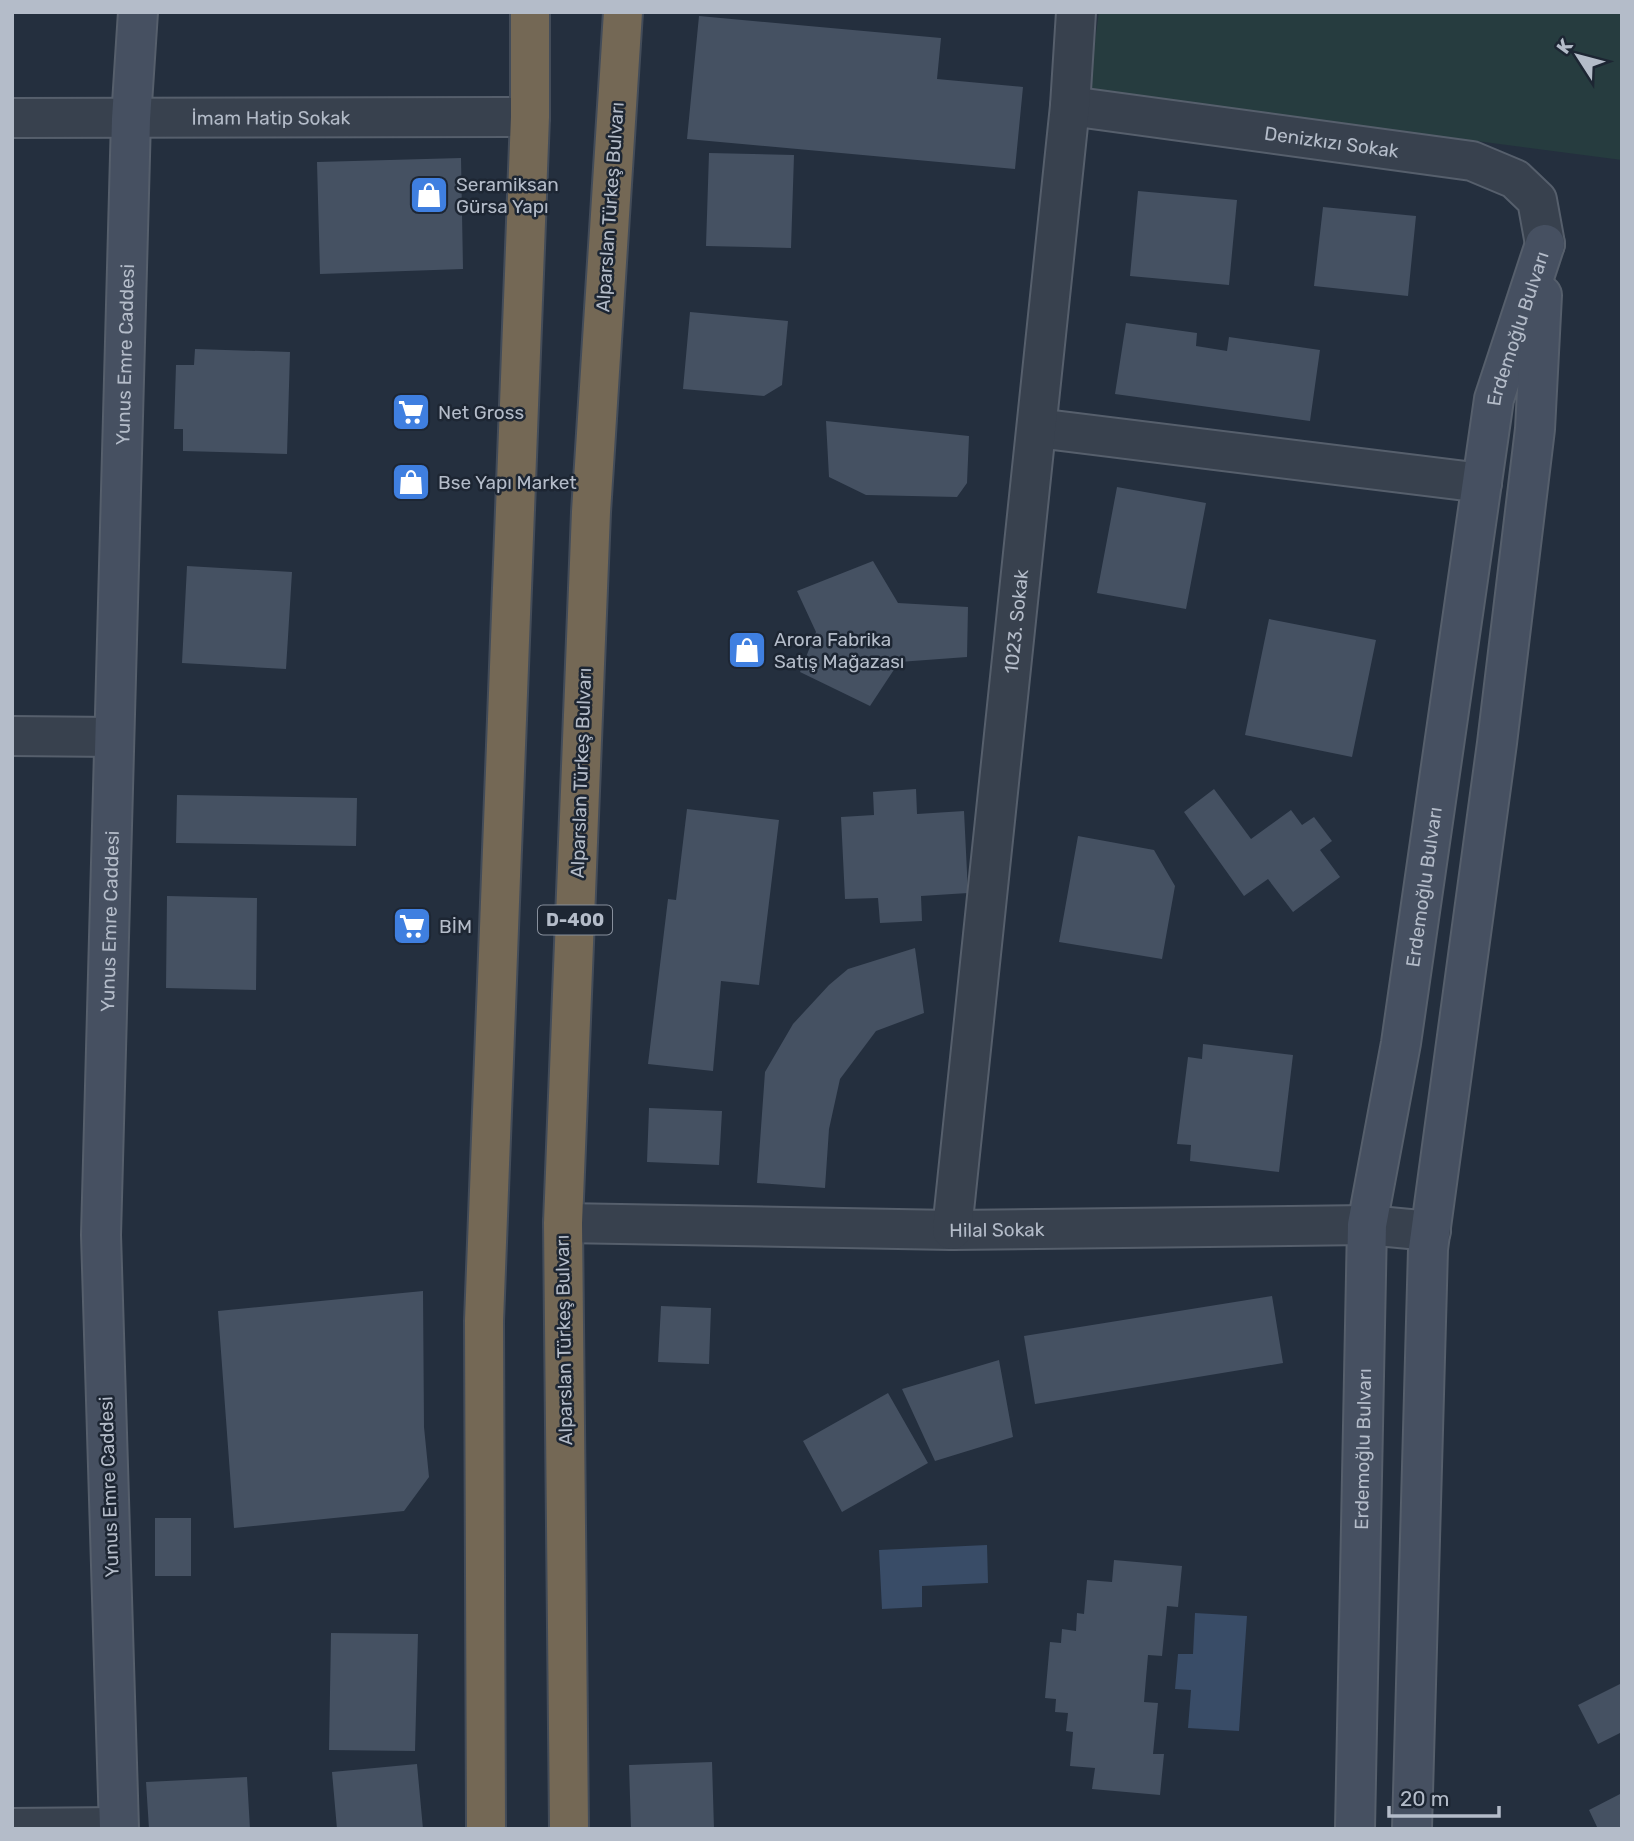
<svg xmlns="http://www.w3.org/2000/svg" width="1634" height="1841" font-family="Rubik,sans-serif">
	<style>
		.green { fill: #263c3f }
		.water { fill: #394c67 }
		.building { fill: #455162 }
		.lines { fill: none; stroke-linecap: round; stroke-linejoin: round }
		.street-casing { stroke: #565f6c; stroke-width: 42 }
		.secondary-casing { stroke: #565f6c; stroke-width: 42 }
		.highway-casing { stroke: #434c59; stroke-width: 42 }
		.street { stroke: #38414e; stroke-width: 38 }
		.secondary { stroke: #465061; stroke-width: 38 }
		.highway { stroke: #746855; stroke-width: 38 }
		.labels { text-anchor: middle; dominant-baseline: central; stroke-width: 5; stroke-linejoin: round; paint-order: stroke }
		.shield { fill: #1d2633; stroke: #878f9c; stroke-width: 2 }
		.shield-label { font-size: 18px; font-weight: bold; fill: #b4bcc9 }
		.street-label { font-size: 19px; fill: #b4bcc9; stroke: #1d2633 }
		.poi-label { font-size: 19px; fill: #b4bcc9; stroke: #1d2633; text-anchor: start }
	</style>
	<rect width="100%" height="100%" fill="#242f3e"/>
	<!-- green -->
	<path class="green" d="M1099,12H1622V160L1088,90Z"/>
	<!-- water -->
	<path class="water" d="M987,1545L988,1583L922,1586V1607L882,1609L879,1550Z
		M1195,1613L1247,1616L1239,1731L1188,1728L1191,1690L1175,1689L1178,1654H1193Z"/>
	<!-- building -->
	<path class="building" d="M699,16L941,38L937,79L1023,87L1015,169L687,139Z
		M709,153L794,155L791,248L706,246Z
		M461,158L463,269L320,274L317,162Z
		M1138,191L1237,200L1229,285L1130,276Z
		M1323,207L1416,216L1408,296L1314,286Z
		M690,312L788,321L782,385L764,396L683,389Z
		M1126,323L1197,333L1196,346L1227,351L1229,337L1320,350L1310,421L1115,394Z
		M195,349L290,352L287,454L183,451V429H174L176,365H194Z
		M826,421L969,436L967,483L957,497L866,495L829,477Z
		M1117,487L1206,503L1186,609L1097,593Z
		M873,561L898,603L968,607L967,657L899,662L870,706L800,672L816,632L797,591Z
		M187,566L292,572L286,669L182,663Z
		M1269,619L1376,640L1352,757L1245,735Z
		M916,789L917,814L964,811L968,893L921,896L922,921L880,923L878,898L845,899L841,817L874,815L873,792Z
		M1214,789L1251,839L1291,810L1302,825L1314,817L1332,841L1320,850L1340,877L1293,912L1268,879L1244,896L1184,812Z
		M177,795L357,798L356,846L176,843Z
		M687,809L779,820L759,985L721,981L713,1071L648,1064L668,899L676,900Z
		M1078,836L1154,850L1175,886L1162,959L1059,942Z
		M167,896L257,898L256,990L166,988Z
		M915,948L924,1013L876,1031L840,1079L829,1129L825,1188L757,1183L765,1072L793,1024L829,985L848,969Z
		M1203,1044L1293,1055L1279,1172L1190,1161L1191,1145L1177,1144L1188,1057L1202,1059Z
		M649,1108L722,1111L719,1165L647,1162Z
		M423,1291L424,1427L429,1477L404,1511L234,1528L218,1311Z
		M1272,1296L1283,1363L1035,1404L1024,1336Z
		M661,1306L711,1308L709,1364L658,1362Z
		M999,1360L1013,1437L935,1461L902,1389Z
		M888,1393L928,1463L842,1512L803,1441Z
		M155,1518H191V1576H155Z
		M1114,1560L1182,1566L1178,1607L1167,1606L1162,1656L1148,1655L1146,1678L1144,1702L1158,1703L1153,1754H1164L1160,1795L1092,1789L1095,1768L1070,1766L1073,1732L1066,1731L1068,1713L1055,1712L1056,1699L1045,1698L1050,1642L1061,1643L1062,1629L1076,1631L1077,1613L1084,1614L1087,1580L1112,1582Z
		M331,1633L418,1634L415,1751L329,1750Z
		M1622,1683V1732L1598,1744L1578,1705Z
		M712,1762L714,1829H631L629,1765Z
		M417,1764L423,1829H337L332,1772Z
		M247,1777L250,1829H149L146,1782Z
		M1622,1793V1829H1598L1589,1810Z"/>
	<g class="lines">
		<!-- street casing -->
		<g class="street-casing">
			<g id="street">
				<path id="s1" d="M1070,106L1472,161L1515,179L1537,200L1545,244"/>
				<path id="s2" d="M12,118L530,117"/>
				<path d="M1037,428L1482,483"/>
				<path d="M12,736L114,737"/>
				<path id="s3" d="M563,1223L952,1230L1367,1225L1431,1231"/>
				<path id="s4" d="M952,1230L1070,106L1076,12"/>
				<path d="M12,1828L118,1827"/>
			</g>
		</g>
		<!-- secondary casing -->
		<g class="secondary-casing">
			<g id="secondary">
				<path id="s5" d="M119,1829L101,1235L131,119L138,12"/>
				<path id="s6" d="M1355,1829L1367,1225L1401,1043L1494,399L1545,244"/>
				<path d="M1412,1829L1428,1249L1497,743L1535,429L1542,295"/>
			</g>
		</g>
		<!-- highway casing -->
		<g class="highway-casing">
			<path id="highway" d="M486,1829L484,1321L530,117V12
				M569,1829L563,1223L591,512L623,12"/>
		</g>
		<!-- street -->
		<use href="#street" class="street"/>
		<!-- secondary -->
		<use href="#secondary" class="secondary"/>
		<!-- highway -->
		<use href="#highway" class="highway"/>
	</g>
	<!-- icons -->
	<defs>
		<g id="shop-square" transform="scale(2.0125)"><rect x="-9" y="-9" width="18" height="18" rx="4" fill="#3f7fe0" stroke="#1d2633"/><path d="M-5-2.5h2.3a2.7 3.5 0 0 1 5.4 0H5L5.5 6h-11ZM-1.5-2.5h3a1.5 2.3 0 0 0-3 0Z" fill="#fff"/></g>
		<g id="supermarket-square" transform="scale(2.0125)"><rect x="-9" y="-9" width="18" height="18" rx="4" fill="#3f7fe0" stroke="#1d2633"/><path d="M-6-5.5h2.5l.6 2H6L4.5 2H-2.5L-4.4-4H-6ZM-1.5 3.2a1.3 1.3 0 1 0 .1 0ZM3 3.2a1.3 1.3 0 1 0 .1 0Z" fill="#fff"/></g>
	</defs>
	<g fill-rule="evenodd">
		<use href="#shop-square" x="429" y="195"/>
		<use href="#supermarket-square" x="411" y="412"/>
		<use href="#shop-square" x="411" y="482"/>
		<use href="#shop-square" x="747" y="650"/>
		<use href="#supermarket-square" x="412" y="926"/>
	</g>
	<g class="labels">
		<!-- shield labels -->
		<rect class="shield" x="538" y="905.5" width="74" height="29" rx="5"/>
		<g class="shield-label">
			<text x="575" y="920">D-400</text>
		</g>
		<!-- street labels -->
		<g class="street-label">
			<text stroke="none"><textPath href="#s2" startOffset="259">İmam Hatip Sokak</textPath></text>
			<text stroke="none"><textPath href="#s1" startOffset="264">Denizkızı Sokak</textPath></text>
			<text transform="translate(610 207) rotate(-86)">Alparslan Türkeş Bulvarı</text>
			<text stroke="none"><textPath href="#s6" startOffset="1514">Erdemoğlu Bulvarı</textPath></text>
			<text stroke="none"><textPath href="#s5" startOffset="1475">Yunus Emre Caddesi</textPath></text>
			<text stroke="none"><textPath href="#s4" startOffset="612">1023. Sokak</textPath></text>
			<text transform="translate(581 773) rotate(-88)">Alparslan Türkeş Bulvarı</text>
			<text stroke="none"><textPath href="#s6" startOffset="947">Erdemoğlu Bulvarı</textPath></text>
			<text stroke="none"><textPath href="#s5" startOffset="908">Yunus Emre Caddesi</textPath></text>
			<text stroke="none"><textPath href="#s3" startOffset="434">Hilal Sokak</textPath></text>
			<text transform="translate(564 1340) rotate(-91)">Alparslan Türkeş Bulvarı</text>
			<text stroke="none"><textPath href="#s6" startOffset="380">Erdemoğlu Bulvarı</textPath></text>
			<text transform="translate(109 1487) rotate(-92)">Yunus Emre Caddesi</text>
		</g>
		<!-- poi labels -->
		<g class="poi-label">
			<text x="456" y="184">Seramiksan<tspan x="456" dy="22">Gürsa Yapı</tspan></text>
			<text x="438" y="412">Net Gross</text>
			<text x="438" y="482">Bse Yapı Market</text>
			<text x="774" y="639">Arora Fabrika<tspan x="774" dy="22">Satış Mağazası</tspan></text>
			<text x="439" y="926">BİM</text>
		</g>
	</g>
	<!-- border -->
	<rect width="1634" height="1841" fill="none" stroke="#b4bcc9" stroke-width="28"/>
	<!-- north arrow -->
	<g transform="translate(1578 56) rotate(306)" stroke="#1d2633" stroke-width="5" paint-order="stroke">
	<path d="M0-5L12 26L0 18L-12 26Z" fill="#b4bcc9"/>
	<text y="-10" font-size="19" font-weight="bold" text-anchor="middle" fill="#b4bcc9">K</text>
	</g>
	<!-- scale -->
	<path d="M1389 1806v10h110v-10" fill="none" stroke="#b4bcc9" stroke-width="3.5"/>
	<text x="1400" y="1806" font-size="21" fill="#b4bcc9" stroke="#1d2633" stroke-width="5" paint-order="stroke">20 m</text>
</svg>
